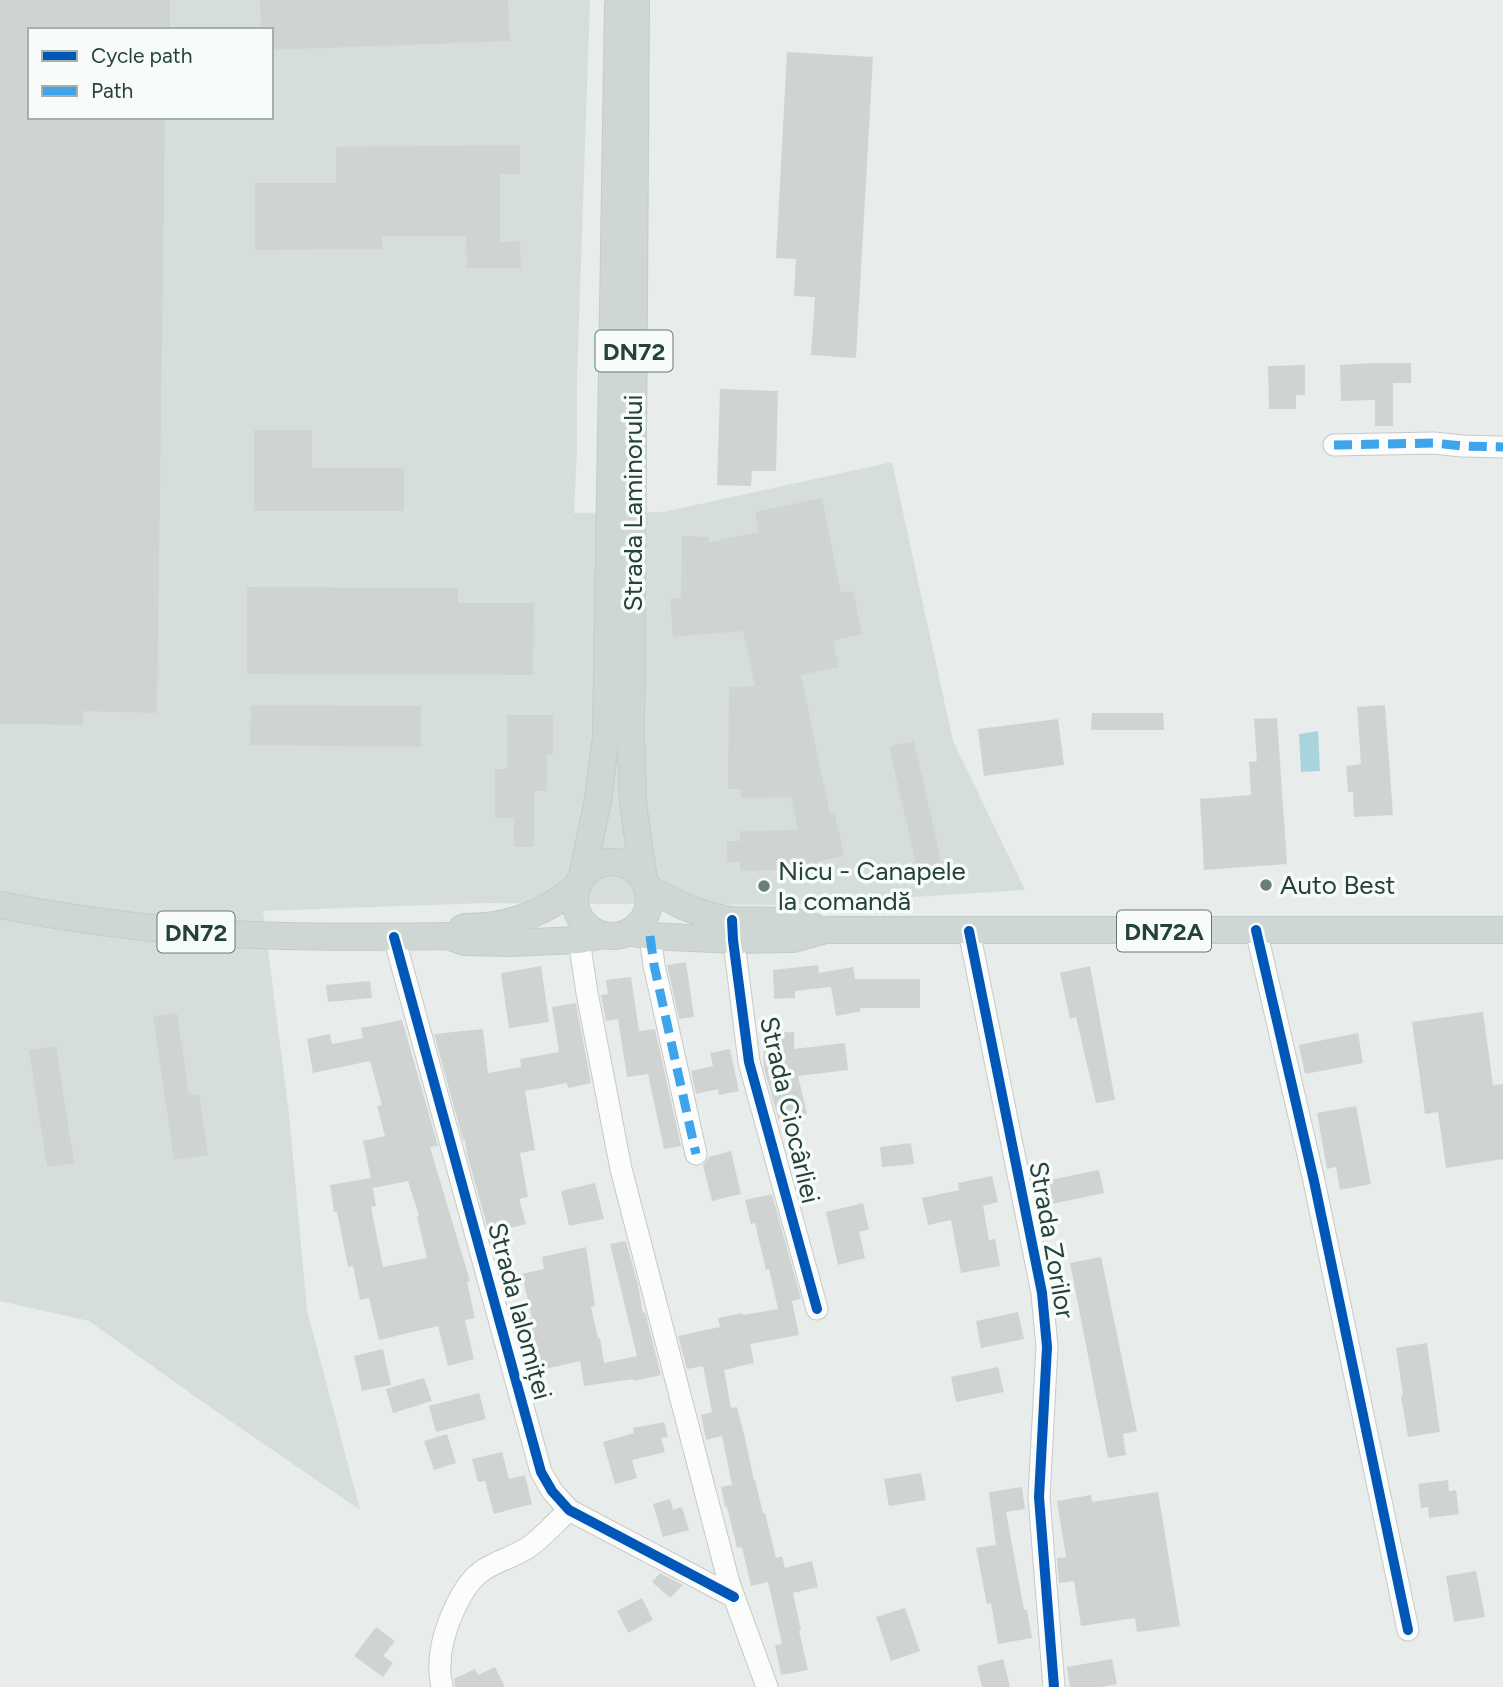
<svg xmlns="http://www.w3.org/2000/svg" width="1503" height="1687" font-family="Figtree,sans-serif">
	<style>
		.built { fill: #d6dedb; fill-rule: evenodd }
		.water { fill: #a9d4db }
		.building { fill: #cfd4d2 }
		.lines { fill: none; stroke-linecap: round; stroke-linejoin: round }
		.minor-casing { stroke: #c5cac8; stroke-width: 23 }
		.major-casing { stroke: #c3ccc9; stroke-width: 28 }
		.minor { stroke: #fcfcfc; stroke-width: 21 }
		.major { stroke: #cfd7d5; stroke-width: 26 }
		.quiet { stroke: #3ea4ec; stroke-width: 9; stroke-dasharray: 18 9; stroke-linecap: butt }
		.cycleway-casing { stroke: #f7fbf9; stroke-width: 15 }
		.cycleway { stroke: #0057b8; stroke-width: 10 }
		.poi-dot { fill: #697e78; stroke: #f7fbf9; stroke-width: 2.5 }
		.labels { text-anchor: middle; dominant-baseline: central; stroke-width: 7; stroke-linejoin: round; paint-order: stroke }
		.shield { fill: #f7fbf9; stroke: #637a73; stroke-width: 2 }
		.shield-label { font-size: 24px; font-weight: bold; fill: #24423a }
		.street-label { font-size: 26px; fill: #24423a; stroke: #f7fbf9 }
		.poi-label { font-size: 26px; fill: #24423a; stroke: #f7fbf9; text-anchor: start }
	</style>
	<rect width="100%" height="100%" fill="#e8edeb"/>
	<!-- built -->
	<path class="built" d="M0,0H590L577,379V450L574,513L663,512L892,462L953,741L1025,890L785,905L488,903L263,911L289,1114L307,1310L360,1510L207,1405L89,1321L0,1301ZM30,30H271V117H30Z"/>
	<!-- water -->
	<path class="water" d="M1318,731L1320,771L1301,772L1299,734Z"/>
	<!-- building -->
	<path class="building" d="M0,0H170V30H30V117H165L157,713L83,711V725L0,724Z
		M260,0H508L510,41L271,50V30H261Z
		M787,52L873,57L856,358L811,355L815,297L794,296L796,259L776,258Z
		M520,145V174H500V242L520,241L521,268H467L466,236H382V249L255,250V183H336V147Z
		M1375,363H1411V383H1393V426H1375V400L1341,401L1340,365Z
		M1305,365V395H1296V409H1269L1268,366Z
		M720,389L778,391L776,471H752L751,486L717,485Z
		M254,430H312V468H404V511H254Z
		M822,498L841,593L853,591L862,634L833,641L839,667L801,675L830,815L835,814L844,856L793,867V870L740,871V862H727V841H740V831L798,830L791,797L741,798V789H728L729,687L755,686L743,631L673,637L670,599L681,598L682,536L709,537V542L759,532L755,512Z
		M247,587L458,588V603H534L533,675L247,674Z
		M251,705L421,706V747L250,745Z
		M1385,705L1393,815L1354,817L1353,792H1348L1346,766L1361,764L1357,707Z
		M1092,713H1163L1164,730H1091Z
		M507,715H553V755H547V791H534V847H514V818H495V769H507Z
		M1277,718L1287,864L1204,870L1200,799L1251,795L1249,762L1257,761L1254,719Z
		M1058,719L1064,765L984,776L978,729Z
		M914,741L945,879L921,885L889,747Z
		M686,962L694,1017L679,1019L667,965Z
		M818,965L819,973L853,967L855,979H920V1008H860L861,1011L836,1016L831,987L795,991V998L774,999L773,970Z
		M541,966L549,1022L509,1028L501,973Z
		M1090,966L1115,1100L1096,1103L1076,1017L1070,1019L1060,973Z
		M631,977L639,1031L655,1029L681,1146L664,1149L648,1074L627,1077L618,1019L606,1021L601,995L608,994L606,980Z
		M370,981L372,998L328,1002L326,985Z
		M576,1003L591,1083L568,1088L567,1083L525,1091L535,1150L520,1153L528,1197L519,1199L526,1224L489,1233L467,1154L465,1140H463L434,1034L483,1029L488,1073L521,1067L520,1059L559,1052L552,1007Z
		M1483,1012L1493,1085L1503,1084V1159L1446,1168L1438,1112L1425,1114L1412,1022Z
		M177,1013L189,1095L199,1094L208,1155L174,1160L153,1016Z
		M402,1020L438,1146L430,1147L470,1281L467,1282L475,1318L465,1320L474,1359L448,1366L438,1326L379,1340L369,1298L360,1300L353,1266L348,1267L337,1212H334L330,1185L371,1178L376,1206L371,1207L383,1267L427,1258L417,1217L419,1216L408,1181L373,1188L363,1141L385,1136L377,1106L382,1105L370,1061L313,1073L307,1039L330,1034L332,1044L363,1038L361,1028Z
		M794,1032V1049L845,1043L848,1070L798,1076L807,1114L779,1121L764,1068L763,1033Z
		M1358,1033L1363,1063L1305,1074L1299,1045Z
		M56,1046L74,1163L47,1167L29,1050Z
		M730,1049L739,1091L719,1095L718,1089L696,1094L691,1071L713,1066L710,1053Z
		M1356,1106L1371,1184L1340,1190L1336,1167L1327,1169L1317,1113Z
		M911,1143L914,1164L882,1167L880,1147Z
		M731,1151L741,1194L712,1201L703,1165L709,1157Z
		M1099,1170L1104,1193L1043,1206L1040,1182Z
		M992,1176L998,1202L983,1206L989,1240L995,1239L1000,1266L961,1273L951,1220L928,1225L922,1198L959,1190L958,1183Z
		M595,1183L604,1219L569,1226L561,1191Z
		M772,1194L801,1299L792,1301L799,1335L750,1344L754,1363L724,1370L731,1408L737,1407L745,1438L754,1481L755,1480L763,1513H765L776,1558L782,1556L785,1568L812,1561L818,1587L793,1593L801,1630L799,1631L808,1670L781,1675L775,1645L782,1644L768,1582L751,1586L742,1547L737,1548L727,1507H725L721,1487L732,1485L722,1436L706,1440L701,1415L712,1412L703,1366L687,1369L678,1336L720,1327L718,1318L742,1313L743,1315L778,1309L769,1269L766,1270L755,1223L751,1224L745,1200Z
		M863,1203L869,1229L859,1232L865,1258L838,1265L826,1212Z
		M626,1241L638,1285L643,1313L645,1312L661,1375L634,1381V1379L584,1386L580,1361L536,1371L530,1347L533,1346L526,1319L532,1318L522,1274L544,1269L542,1257L586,1247L595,1306L591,1307L598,1338H600L604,1363L637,1356L610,1244Z
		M1101,1257L1137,1431L1123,1434L1126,1455L1108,1458L1070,1263Z
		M1018,1312L1024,1339L981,1348L976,1321Z
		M1427,1343L1440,1432L1408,1437L1401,1396L1403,1395L1396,1348Z
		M383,1349L391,1385L362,1391L354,1356Z
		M998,1367L1004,1392L956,1402L951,1377Z
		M424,1378L432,1401L393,1413L386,1389Z
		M479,1393L486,1419L436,1432L429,1406Z
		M664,1422L668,1437L661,1438L665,1452L632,1460L637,1478L615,1484L603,1442L634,1433L633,1428Z
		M447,1434L456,1463L434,1470L424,1441Z
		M502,1452L509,1479L525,1475L532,1504L494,1514L485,1481L478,1482L472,1459Z
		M921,1473L926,1500L889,1506L884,1479Z
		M1448,1480L1449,1491L1456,1490L1459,1514L1429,1518L1428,1507L1421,1508L1418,1484Z
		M1022,1487L1025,1509L1006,1512L1024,1610H1027L1032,1638L998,1644L991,1603L987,1604L976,1548L996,1545L989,1492Z
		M1158,1492L1180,1626L1137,1632L1135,1618L1081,1626L1074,1581L1059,1583L1057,1558L1066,1557L1057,1501L1091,1495L1092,1502Z
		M670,1499L673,1510L682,1507L689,1530L663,1537L653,1504Z
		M1476,1571L1485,1617L1454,1622L1446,1576Z
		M660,1573L683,1585L670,1598L652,1582Z
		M642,1598L653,1620L628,1633L617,1611Z
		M905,1608L920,1651L891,1661L876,1617Z
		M376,1627L395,1641L383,1656L393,1663L383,1677L354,1656Z
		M1003,1659L1010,1687H982L977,1666Z
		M1112,1659L1117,1684L1101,1687H1070L1067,1667Z
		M495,1667L505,1687H455L454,1679L475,1669L478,1675Z"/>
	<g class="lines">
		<!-- minor casing -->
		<g class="minor-casing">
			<path id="minor" d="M1334,445L1434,443L1462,446L1503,447
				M732,926L749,1062L817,1309
				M1256,930L1314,1181L1408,1630
				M969,931L1042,1293L1047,1347L1039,1497L1054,1687
				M650,936L654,965L696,1154
				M394,937L541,1472L552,1491L569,1510L734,1597
				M579,940L587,993L621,1169L729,1583L767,1687
				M442,1687C441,1680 439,1672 440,1665C440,1636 460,1584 485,1569C499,1560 516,1556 529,1547C544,1536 556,1522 569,1510"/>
		</g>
		<!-- major casing -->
		<g class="major-casing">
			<path id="major" d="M636,0L631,736L633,804L644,880
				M575 899a37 37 0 1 1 74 0a37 37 0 1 1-74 0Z
				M582,876L598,800L606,737L618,5
				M647,888L685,907L714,917L732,920L792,921L814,927
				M0,905C61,917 123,926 185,931C273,938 360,937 448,936L465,942L510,943L579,940L603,935
				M462,928L465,927C475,926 485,927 494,925C524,920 553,907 576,887
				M629,932L650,936L733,940L793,939L826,930H1503"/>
		</g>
		<!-- minor -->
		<use href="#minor" class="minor"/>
		<!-- major -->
		<use href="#major" class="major"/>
		<!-- quiet -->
		<path class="quiet" d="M1334,445L1434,443L1462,446L1503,447
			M650,936L654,965L696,1154"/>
		<!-- cycleway casing -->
		<g class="cycleway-casing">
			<path id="cycleway" d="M732,920L733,940L749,1062L817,1309
				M1256,930L1314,1181L1408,1630
				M969,931L1042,1293L1047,1347L1039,1497L1054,1687
				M394,937L541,1472L552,1491L569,1510L734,1597"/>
		</g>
		<!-- cycleway -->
		<use href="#cycleway" class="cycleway"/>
	</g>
	<!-- markers -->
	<g class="poi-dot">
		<circle cx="1266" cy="885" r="7"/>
		<circle cx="764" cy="886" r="7"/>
	</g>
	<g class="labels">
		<!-- shield labels -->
		<g class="shield">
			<rect x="595.5" y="330.5" width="77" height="41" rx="5"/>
			<rect x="1117" y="910.5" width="94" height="41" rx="5"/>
			<rect x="157.5" y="911.5" width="77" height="41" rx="5"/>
		</g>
		<g class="shield-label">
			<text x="634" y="351">DN72</text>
			<text x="1164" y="931">DN72A</text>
			<text x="196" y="932">DN72</text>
		</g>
		<!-- street labels -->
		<g class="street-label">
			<text transform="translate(633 503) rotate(-90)">Strada Laminorului</text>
			<text transform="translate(790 1110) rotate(77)">Strada Ciocârliei</text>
			<text transform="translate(1052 1240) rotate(80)">Strada Zorilor</text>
			<text transform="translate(520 1311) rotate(75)">Strada Ialomiței</text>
		</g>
		<!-- poi labels -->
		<g class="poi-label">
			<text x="778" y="871">Nicu - Canapele<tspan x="778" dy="30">la comandă</tspan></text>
			<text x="1280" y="885">Auto Best</text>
		</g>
	</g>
	<!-- legend -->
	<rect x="28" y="28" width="245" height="91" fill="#f7fbf9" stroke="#a3b1ad" stroke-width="2"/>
	<rect x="42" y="51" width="35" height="10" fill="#0057b8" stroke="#a3b1ad" stroke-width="2"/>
	<text x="91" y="63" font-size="21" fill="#24423a">Cycle path</text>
	<rect x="42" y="86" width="35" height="10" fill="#3ea4ec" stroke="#a3b1ad" stroke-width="2"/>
	<text x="91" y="98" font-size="21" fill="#24423a">Path</text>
</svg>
